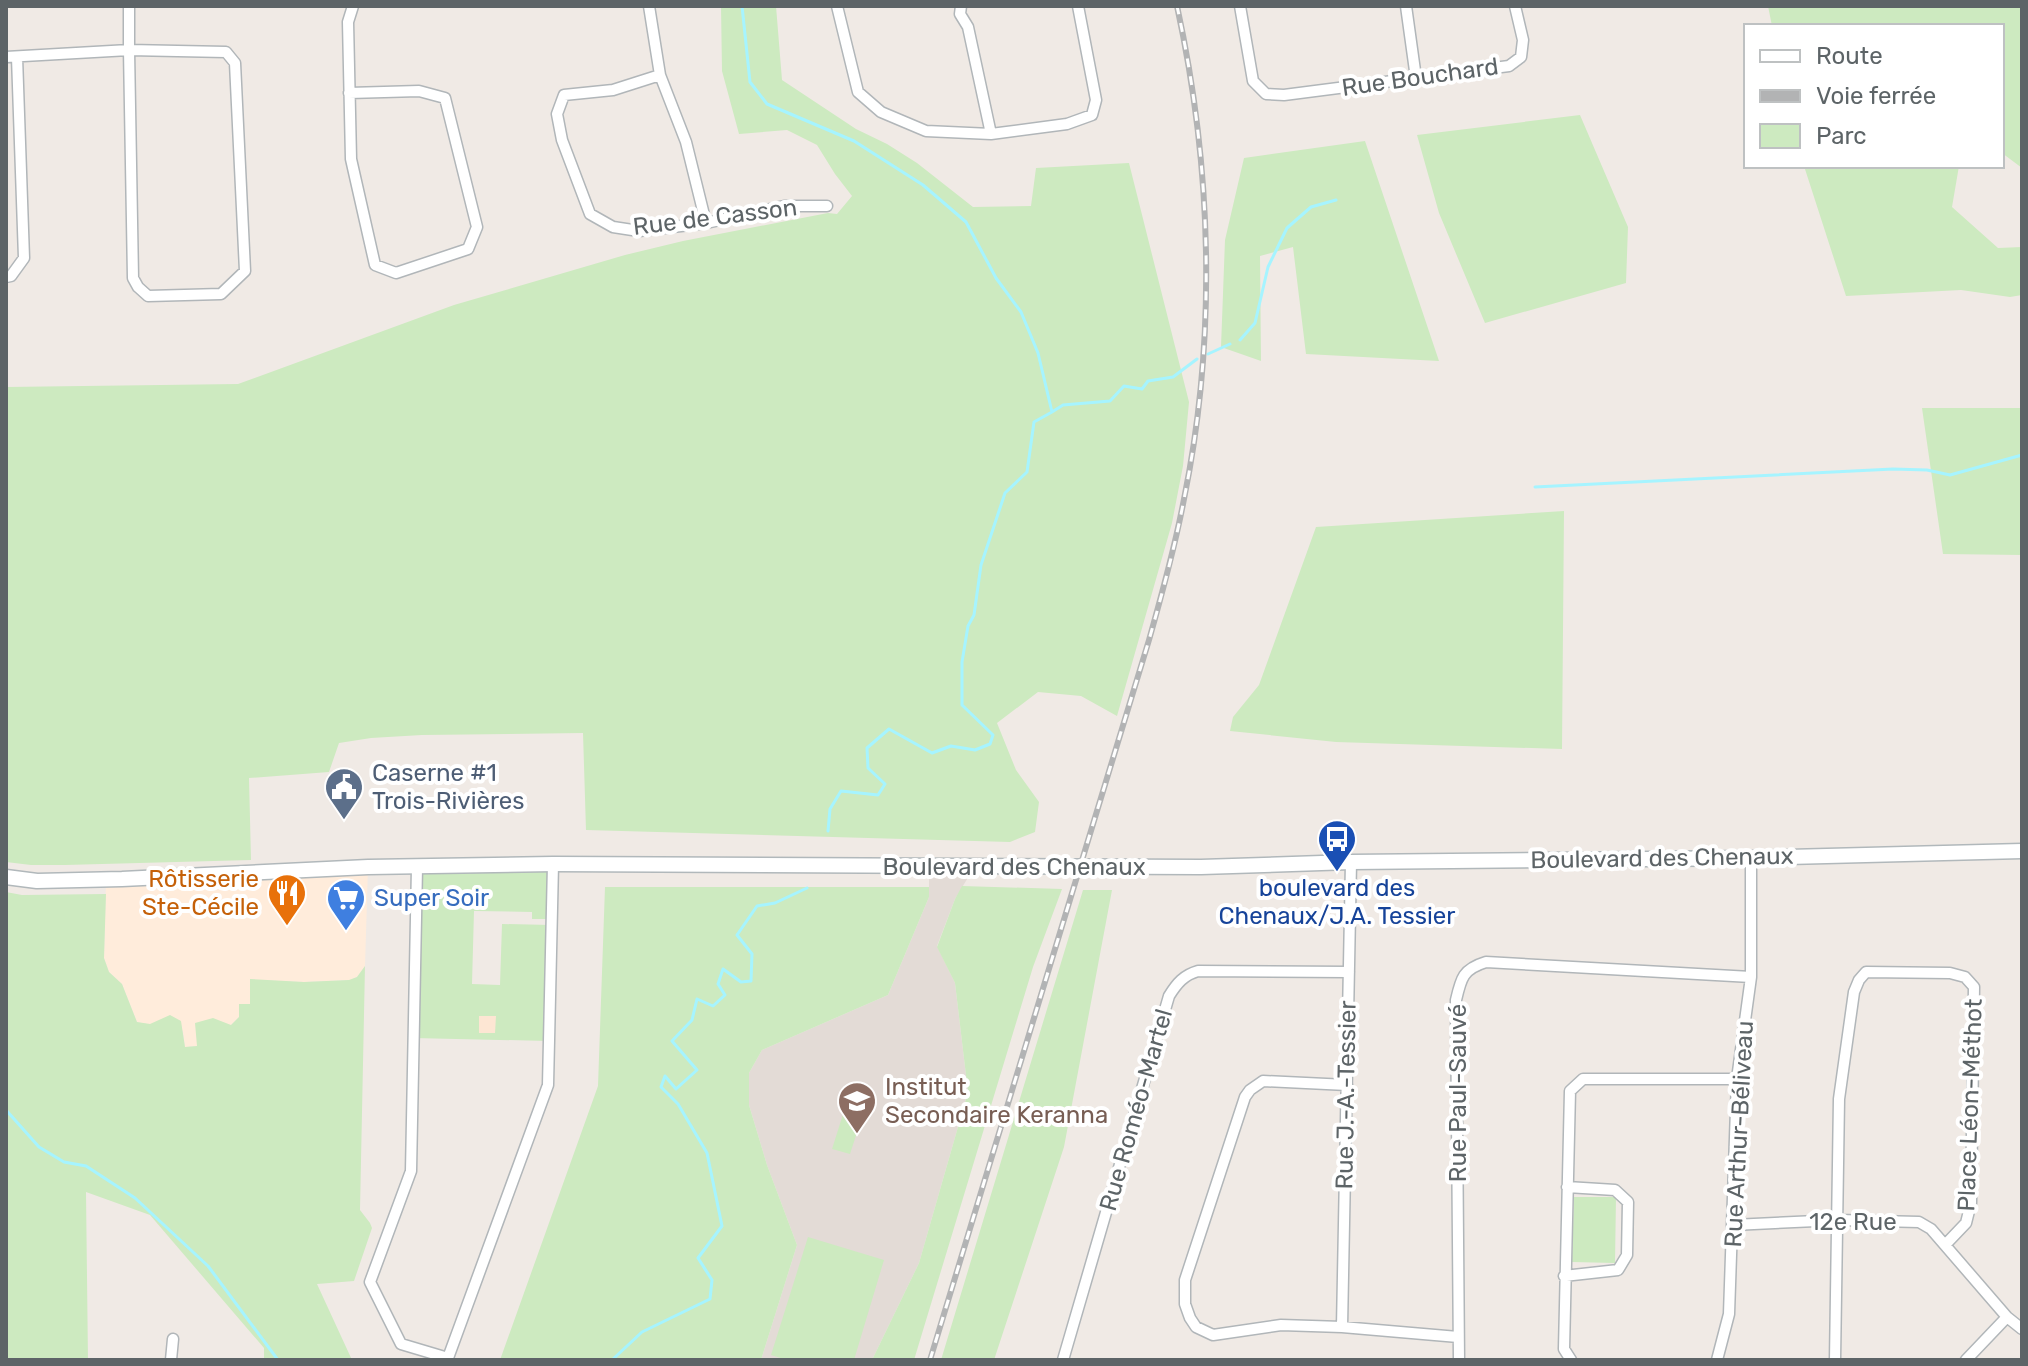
<svg xmlns="http://www.w3.org/2000/svg" width="2028" height="1366" font-family="Rubik,sans-serif">
	<style>
		.commercial { fill: #ffecdb }
		.education { fill: #e3dbd6 }
		.green { fill: #cdeac0 }
		.sand { fill: #fde6d3 }
		.lines { fill: none; stroke-linecap: round; stroke-linejoin: round }
		.stream { stroke: #a6f4ff; stroke-width: 3 }
		.minor-casing { stroke: #b1b6b9; stroke-width: 13 }
		.secondary-casing { stroke: #b1b8bb; stroke-width: 17 }
		.minor { stroke: #fff; stroke-width: 10 }
		.secondary { stroke: #fff; stroke-width: 14 }
		.rail-casing { stroke: #b2b3b4; stroke-width: 6 }
		.rail { stroke: #fff; stroke-width: 3; stroke-dasharray: 9; stroke-linecap: butt }
		.labels { text-anchor: middle; dominant-baseline: central; stroke-width: 8; stroke-linejoin: round; paint-order: stroke }
		.street-label { font-size: 24px; fill: #5d6467; stroke: #fff }
		.service-label { font-size: 24px; fill: #4e5e75; stroke: #fff; text-anchor: start }
		.food-label { font-size: 24px; fill: #c56008; stroke: #fff; text-anchor: end }
		.transit-label { font-size: 24px; fill: #164399; stroke: #fff }
		.shop-label { font-size: 24px; fill: #366cbe; stroke: #fff; text-anchor: start }
		.education-label { font-size: 24px; fill: #785e54; stroke: #fff; text-anchor: start }
	</style>
	<rect width="100%" height="100%" fill="#f0eae5"/>
	<!-- commercial -->
	<path class="commercial" d="M368,867L365,966L357,977L350,980L304,982L251,980L250,1004L239,1017L231,1025L197,1046L185,1047L183,1031L137,1022L122,984L109,972L104,958L106,879Z"/>
	<!-- education -->
	<path class="education" d="M929,870L972,871L955,899L937,946L955,983L968,1092L919,1263L872,1360H761L797,1245L767,1165L749,1105V1073L762,1050L888,995L929,897Z"/>
	<!-- green -->
	<path class="green" d="M721,6H776L782,80L856,129L887,144L917,163L973,207L1031,206L1036,168L1129,163L1189,402L1183,466L1172,523L1117,716L1081,696L1038,692L997,723L1016,770L1039,802L1035,832L1010,842L586,830L583,733L422,735L371,738L339,743L329,772L249,778L251,860L65,865H31L6,862V387L238,384L454,305L625,255L683,241L828,213L837,214L852,196L835,174L817,145L787,130L739,134L722,71Z
		M1768,6H2022V168L2002,153V26H1772Z
		M1580,115L1628,227L1626,283L1485,323L1439,213L1417,135Z
		M1365,141L1439,361L1306,354L1293,247L1260,256L1261,361L1221,347L1225,240L1244,158Z
		M1804,166H1959L1952,207L1998,248L2022,247V295L2010,297L1961,290L1846,296Z
		M1922,408H2022V555L1943,554Z
		M1564,511L1562,749L1336,742L1230,731L1233,717L1259,685L1316,527Z
		M553,864L552,919H532V912L474,911L472,984L500,985L502,924L551,925L549,1041L413,1038L417,867Z
		M962,886L1062,889L1033,967L914,1360H872L919,1263L968,1092L955,983L937,947L955,899Z
		M605,887H929V897L888,995L762,1050L749,1073V1105L767,1165L797,1245L761,1360H500L598,1086Z
		M1083,890H1112L1064,1147L994,1360H941Z
		M6,892L22,895L106,894L104,958L109,972L122,984L137,1022L150,1024L170,1015L181,1021L185,1047L197,1046L195,1023L213,1018L231,1025L239,1017V1004H250V979L304,982L349,980L357,977L365,966L360,1210L370,1223L372,1228L354,1281L317,1284L352,1360H264V1348L150,1215L86,1192L88,1360H6Z
		M844,1111L862,1117L850,1154L832,1149Z
		M1574,1197H1616L1615,1263L1572,1262Z
		M808,1237L884,1260L854,1360H787L771,1355Z"/>
	<!-- sand -->
	<path class="sand" d="M479,1016H496L495,1033H479Z"/>
	<g class="lines">
		<!-- stream -->
		<path class="stream" d="M742,6L750,82L767,104L854,141L923,185L966,222L996,278L1021,312L1038,353L1052,412L1034,422L1027,472L1005,493L981,565L974,615L968,626L962,662V705L993,735L990,744L975,750L951,746L932,753L889,729L867,748L868,768L885,784L878,795L841,791L830,809L828,831
			M1240,340L1255,323L1268,267L1287,228L1311,207L1336,200
			M1208,354L1230,344
			M1052,412L1063,405L1110,401L1124,386L1142,389L1148,381L1173,377L1197,359
			M1535,487L1893,469L1927,470L1950,475L2022,455
			M6,1110L39,1147L64,1162L86,1166L135,1198L208,1266L278,1360
			M612,1360L642,1332L710,1299L712,1280L698,1258L722,1226L707,1153L678,1104L661,1087L665,1076L676,1089L697,1070L672,1041L692,1020L697,999L713,1006L725,995L718,984L723,969L741,982L751,981L752,954L737,935L757,906L775,903L807,888"/>
		<!-- minor casing -->
		<g class="minor-casing">
			<path id="minor" d="M649,6L660,75L686,142L706,223
				M837,6L858,92L881,112L926,131L991,134L1067,124L1092,115L1096,100L1078,6
				M961,6L960,14L968,27L991,134
				M1240,6L1253,81L1266,94L1284,95L1509,66L1521,57L1523,40L1515,6
				M1406,6L1416,78
				M6,57L129,50L226,52L235,63L245,271L221,294L148,296L138,287L133,278L129,50V6
				M660,75L613,90L564,95L557,114L562,140L590,214L613,227L639,231L706,223L784,206H827
				M349,93L419,91L445,98L477,227L468,249L396,273L375,265L351,159L348,22L353,6
				M6,277L11,276L24,258L17,57
				M417,867L411,1171L370,1282L401,1344L448,1358L548,1085L553,864
				M1347,1085L1263,1081L1250,1090L1245,1097L1185,1280V1304L1190,1318L1196,1327L1213,1335L1281,1325L1342,1327L1458,1337
				M1733,1225L1838,1220L1919,1222L1931,1229L2007,1317L2022,1329
				M1564,1276L1618,1270L1627,1255L1628,1202L1615,1190L1567,1187
				M1342,1327L1351,862
				M171,1360L173,1339
				M1063,1360L1169,996C1177,983 1184,975 1198,971L1349,972
				M1459,1360L1456,1000C1461,978 1463,969 1486,962L1751,977
				M1571,1360L1564,1349L1570,1091L1583,1079H1737
				M1717,1360L1729,1314L1737,1079L1751,977V858
				M1835,1360L1839,1099L1854,992L1859,980L1866,972L1950,973L1965,977L1974,987L1971,1203L1966,1223L1945,1245
				M1966,1360L2007,1317"/>
		</g>
		<!-- secondary casing -->
		<g class="secondary-casing">
			<path id="secondary" d="M6,877L37,881L122,879L368,867L553,864L1201,867L1351,862L1751,858L2022,851"/>
		</g>
		<!-- minor -->
		<use href="#minor" class="minor"/>
		<!-- secondary -->
		<use href="#secondary" class="secondary"/>
		<!-- rail casing -->
		<g class="rail-casing">
			<path id="rail" d="M930,1360L1149,640C1162,594 1175,547 1184,499C1217,337 1212,167 1177,6"/>
		</g>
		<!-- rail -->
		<use href="#rail" class="rail"/>
	</g>
	<!-- icons -->
	<defs>
		<g id="civic-pin" transform="scale(2)"><path d="M0 17L-7.5 6A9.5 9.5 0 1 1 7.5 6Z" fill="#5c6f8a" stroke="#fff"/><path d="M-.6-6.5H3V-4.5H.6V-3L4-1V1h2V6H-6V1h2V-1L-.6-3ZM-1.2 2.5V6h2.4V2.5Z" fill="#fff"/></g>
		<g id="bus-pin" transform="scale(2)"><path d="M0 17L-7.5 6A9.5 9.5 0 1 1 7.5 6Z" fill="#1a4fb4" stroke="#fff"/><path d="M-5-6H5V4H4V6H2V4H-2V6H-4V4H-5ZM-3.5-4V0h7V-4ZM-3.5 1.2v1.5H-2V1.2ZM2 1.2v1.5H3.5V1.2Z" fill="#fff"/></g>
		<g id="restaurant-pin" transform="scale(2)"><path d="M0 17L-7.5 6A9.5 9.5 0 1 1 7.5 6Z" fill="#e8710a" stroke="#fff"/><path d="M-5-6h1v4h1v-4h1v4h1v-4h1v5L-1.5 .5V6h-2V.5L-5-1ZM5-6V6H3V1.5H1.5Q1.5-4 5-6Z" fill="#fff"/></g>
		<g id="supermarket-pin" transform="scale(2)"><path d="M0 17L-7.5 6A9.5 9.5 0 1 1 7.5 6Z" fill="#3f7fe0" stroke="#fff"/><path d="M-6-5.5h2.5l.6 2H6L4.5 2H-2.5L-4.4-4H-6ZM-1.5 3.2a1.3 1.3 0 1 0 .1 0ZM3 3.2a1.3 1.3 0 1 0 .1 0Z" fill="#fff"/></g>
		<g id="school-pin" transform="scale(2)"><path d="M0 17L-7.5 6A9.5 9.5 0 1 1 7.5 6Z" fill="#8d6e63" stroke="#fff"/><path d="M0-5L7-2L0 1L-7-2ZM-4 1L0 2.5L4 1V4Q0 6-4 4Z" fill="#fff"/></g>
	</defs>
	<g fill-rule="evenodd">
		<use href="#civic-pin" x="344" y="787"/>
		<use href="#bus-pin" x="1337" y="839"/>
		<use href="#restaurant-pin" x="287" y="893"/>
		<use href="#supermarket-pin" x="346" y="898"/>
		<use href="#school-pin" x="857" y="1101"/>
	</g>
	<g class="labels">
		<!-- street labels -->
		<g class="street-label">
			<text transform="translate(1420 77) rotate(-8)">Rue Bouchard</text>
			<text transform="translate(715 217) rotate(-7)">Rue de Casson</text>
			<text transform="translate(1662 858) rotate(-1)">Boulevard des Chenaux</text>
			<text x="1014" y="867">Boulevard des Chenaux</text>
			<text transform="translate(1458 1093) rotate(-90)">Rue Paul-Sauvé</text>
			<text transform="translate(1346 1095) rotate(-89)">Rue J.-A.-Tessier</text>
			<text transform="translate(1970 1105) rotate(-88)">Place Léon-Méthot</text>
			<text transform="translate(1136 1110) rotate(-74)">Rue Roméo-Martel</text>
			<text transform="translate(1739 1134) rotate(-87)">Rue Arthur-Béliveau</text>
			<text x="1853" y="1222">12e Rue</text>
		</g>
		<!-- service labels -->
		<g class="service-label">
			<text x="372" y="773">Caserne #1<tspan x="372" dy="28">Trois-Rivières</tspan></text>
		</g>
		<!-- food labels -->
		<g class="food-label">
			<text x="259" y="879">Rôtisserie<tspan x="259" dy="28">Ste-Cécile</tspan></text>
		</g>
		<!-- transit labels -->
		<g class="transit-label">
			<text x="1337" y="888">boulevard des<tspan x="1337" dy="28">Chenaux/J.A. Tessier</tspan></text>
		</g>
		<!-- shop labels -->
		<g class="shop-label">
			<text x="374" y="898">Super Soir</text>
		</g>
		<!-- education labels -->
		<g class="education-label">
			<text x="885" y="1087">Institut<tspan x="885" dy="28">Secondaire Keranna</tspan></text>
		</g>
	</g>
	<!-- border -->
	<rect width="2028" height="1366" fill="none" stroke="#5d6467" stroke-width="16"/>
	<!-- legend -->
	<rect x="1744" y="24" width="260" height="144" fill="#ffffff" stroke="#bec1c2" stroke-width="2"/>
	<rect x="1760" y="50" width="40" height="12" fill="#ffffff" stroke="#bec1c2" stroke-width="2"/>
	<text x="1816" y="64" font-size="24" fill="#5d6467">Route</text>
	<rect x="1760" y="90" width="40" height="12" fill="#b2b3b4" stroke="#bec1c2" stroke-width="2"/>
	<text x="1816" y="104" font-size="24" fill="#5d6467">Voie ferrée</text>
	<rect x="1760" y="124" width="40" height="24" fill="#cdeac0" stroke="#bec1c2" stroke-width="2"/>
	<text x="1816" y="144" font-size="24" fill="#5d6467">Parc</text>
</svg>
